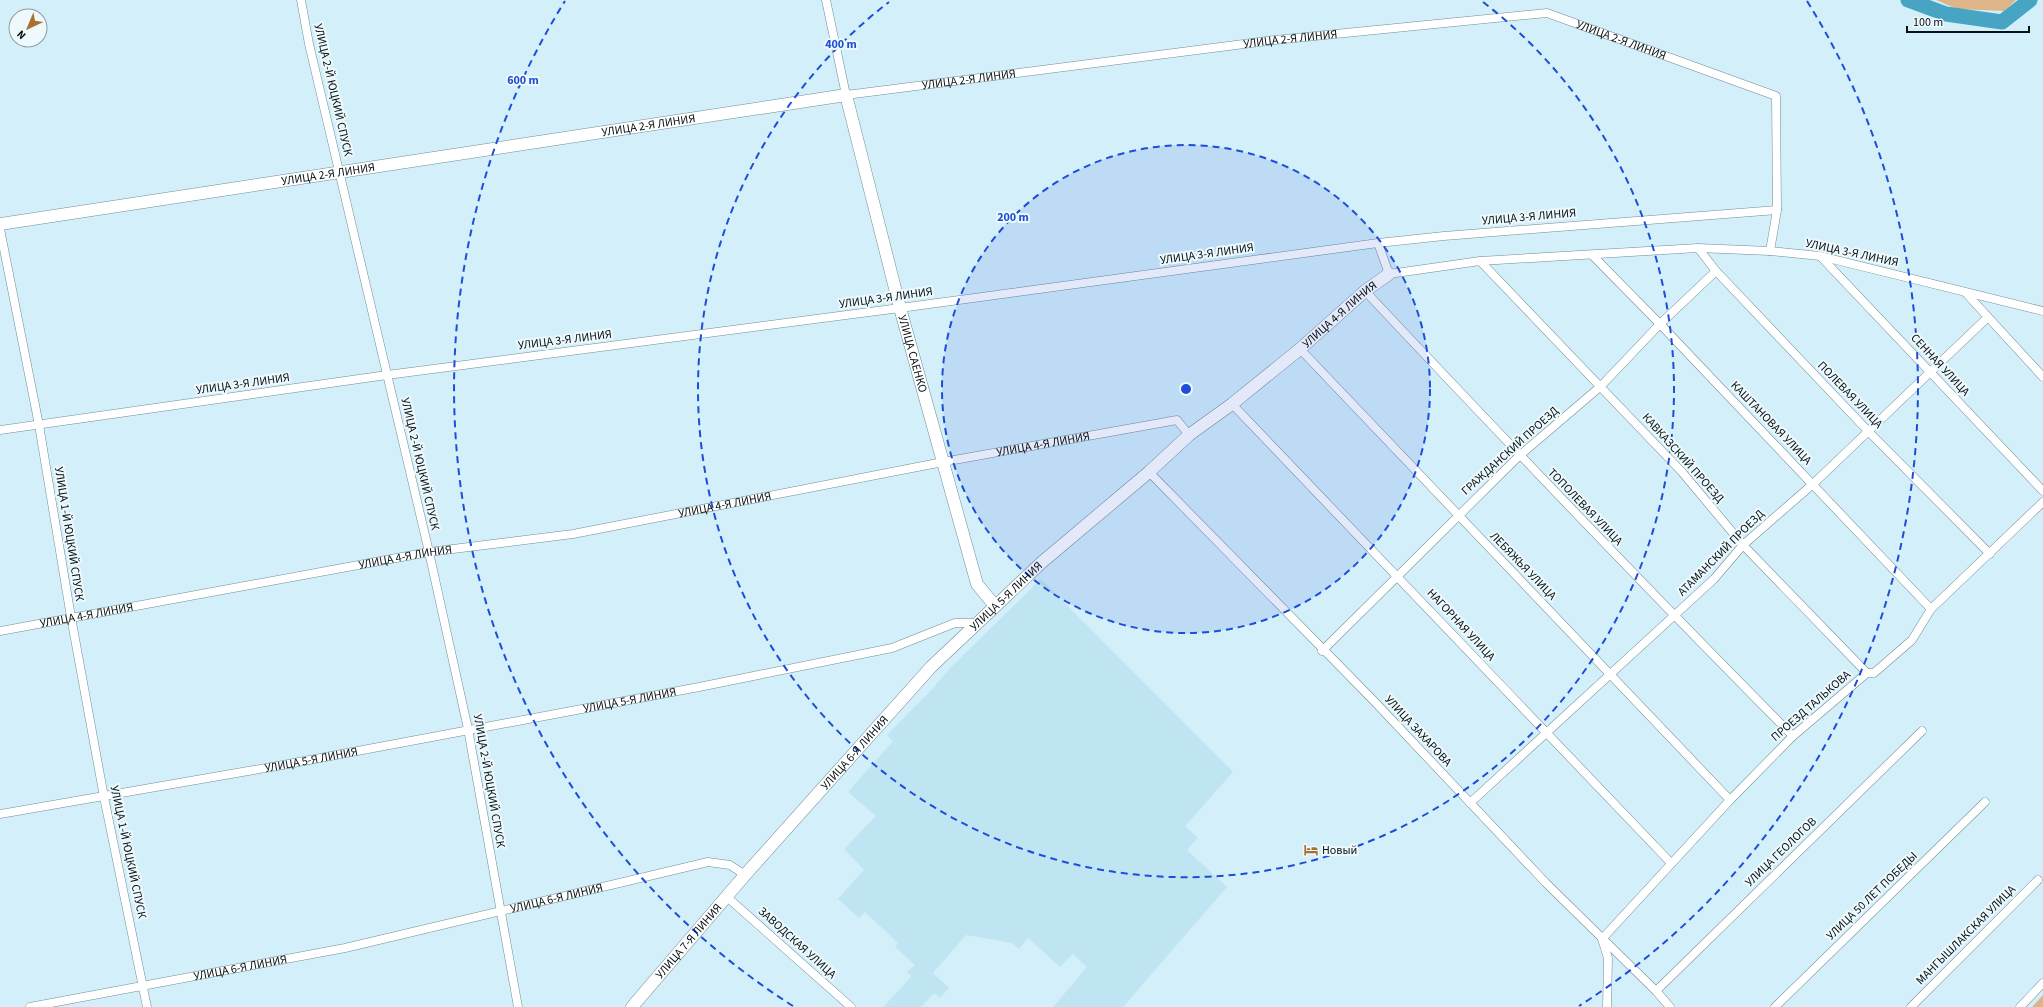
<svg xmlns="http://www.w3.org/2000/svg" width="2043" height="1007" font-family="'Source Sans 3',sans-serif">
  <style>
    .built { fill: #c0e5f2 }
    .green { fill: #deb589 }
    .lines { fill: none; stroke-linecap: round; stroke-linejoin: round }
    .river { stroke: #47a5c3; stroke-width: 15 }
    .street-casing { stroke: #738c96; stroke-width: 9 }
    .secondary-casing { stroke: #738c96; stroke-width: 13 }
    .street { stroke: #fff; stroke-width: 8 }
    .secondary { stroke: #fff; stroke-width: 12 }
    .ring { fill: none; stroke: #1d4ed8; stroke-width: 2; stroke-dasharray: 7 5 }
    .labels { text-anchor: middle; dominant-baseline: central; stroke-width: 4; stroke-linejoin: round; paint-order: stroke }
    .street-label { font-size: 12px; fill: #071114; stroke: #eef9fd }
    .poi-label { font-size: 12px; fill: #071114; stroke: #eef9fd; text-anchor: start }
    .centre { fill: #1d4ed8; stroke: #eef9fd; stroke-width: 2 }
    .ring-label { font-size: 12px; text-anchor: middle; font-weight: bold; fill: #1d4ed8; stroke: #eef9fd; stroke-width: 4; stroke-linejoin: round; paint-order: stroke }
  </style>
  <rect width="100%" height="100%" fill="#d3eff9"/>
  <polygon class="built" points="1041,579 1233,772 1185,826 1198,838 1187,850 1227,887 1123,1007 1053,1007 1087,967 1073,954 1060,967 1028,938 1019,949 1012,943 966,935 933,973 949,988 940,998 934,993 921,1007 883,1007 912,976 907,972 915,965 895,947 898,943 865,912 859,918 838,899 864,870 844,849 876,816 848,792 893,741 887,735 934,687 949,669"/>
  <g class="green">
    <polygon points="1936,0 2016,0 2004,11 1957,9"/>
    <polygon points="2043,995 2043,1007 2032,1007"/>
  </g>
  <g class="lines">
    <polyline class="river" points="1908,0 1946,14 2002,22 2030,0"/>
    <defs>
      <g id="street">
        <polyline points="301,0 309,44 429,552 468,729 518,1007"/>
        <path id="s1" d="M826,0L846,95L1275,40L1547,13L1776,96L1777,210L1770,251"/>
        <polyline points="0,229 39,425 71,617 104,797 147,1007"/>
        <polyline points="1378,243 1389,274 1480,261 1698,248 1770,251 1820,256 2043,311"/>
        <polyline points="1698,248 1716,271 1867,430 1990,554"/>
        <polyline points="1592,255 1660,324 1931,609"/>
        <polyline points="1821,257 2043,491"/>
        <polyline points="1480,261 1682,472 1743,545 1867,673"/>
        <path d="M1365,291C1506,441 1648,590 1793,736"/>
        <polyline points="1965,292 2043,377"/>
        <polyline points="1300,349 1730,800"/>
        <polyline points="1232,404 1671,863"/>
        <polyline points="0,430 387,375 900,308 1378,243 1444,236 1777,210"/>
        <polyline points="1149,472 1373,700 1546,883 1656,991 1670,1007"/>
        <path id="s2" d="M0,631L429,552L573,534L943,462L1177,420L1189,435"/>
        <polyline points="1322,651 1519,456 1601,386 1660,324 1716,271"/>
        <polyline points="1470,803 1714,579 1743,545 1813,484 1987,318"/>
        <path id="s3" d="M0,814L283,765L699,687L892,648L955,623H977"/>
        <polyline points="727,897 851,1007"/>
        <polyline points="1656,991 1922,731"/>
        <path id="s4" d="M30,1007L345,948L708,862L730,865L745,875"/>
        <polyline points="1607,1007 1608,958 1602,939 1730,800 1793,736 1867,673 1874,673 1912,640 1931,609 2043,502"/>
        <polyline points="1775,1007 1985,802"/>
        <polyline points="1911,1007 2038,880"/>
        <polyline points="2020,1007 2043,983"/>
      </g>
      <g id="secondary">
        <path id="s5" d="M0,224L846,95L900,308L977,584L995,606"/>
        <path id="s6" d="M632,1007L745,875L931,667L1041,563L1149,472L1189,435L1232,404L1300,349L1365,291L1389,274"/>
      </g>
    </defs>
    <use href="#street" class="street-casing"/>
    <use href="#secondary" class="secondary-casing"/>
    <use href="#street" class="street"/>
    <use href="#secondary" class="secondary"/>
  </g>
  <circle cx="1186" cy="389" r="244" fill="#1d4ed8" fill-opacity=".12"/>
  <g class="ring">
    <circle cx="1186" cy="389" r="244"/>
    <path d="M1483 2A488 488 0 1 1 889 2"/>
    <path d="M793 1006A732 732 0 0 1 565 1M1807 1A732 732 0 0 1 1579 1006"/>
  </g>
  <defs>
    <symbol id="hotel-bare" viewBox="-9 -9 18 18"><path d="M-6-4.5h1.5V1H6V5H4.5V3h-9V5H-6ZM-4 0a1.8 1.8 0 1 1 3.6 0ZM.5 0V-2.5h3Q6-2.5 6 0Z" fill="#a9712e" stroke="#eef9fd" stroke-width="2.5" paint-order="stroke"/></symbol>
  </defs>
  <g fill-rule="evenodd">
    <use href="#hotel-bare" x="1301" y="840" width="20" height="20"/>
  </g>
  <g class="labels">
    <g class="street-label">
      <text stroke="none"><textPath href="#s1" startOffset="545">УЛИЦА 2-Я ЛИНИЯ</textPath></text>
      <text stroke="none"><textPath href="#s1" startOffset="882">УЛИЦА 2-Я ЛИНИЯ</textPath></text>
      <text stroke="none"><textPath href="#s1" startOffset="221">УЛИЦА 2-Я ЛИНИЯ</textPath></text>
      <text transform="translate(333 90) rotate(77)">УЛИЦА 2-Й ЮЦКИЙ СПУСК</text>
      <text stroke="none"><textPath href="#s5" startOffset="656">УЛИЦА 2-Я ЛИНИЯ</textPath></text>
      <text stroke="none"><textPath href="#s5" startOffset="332">УЛИЦА 2-Я ЛИНИЯ</textPath></text>
      <text transform="translate(1529 217) rotate(-5)">УЛИЦА 3-Я ЛИНИЯ</text>
      <text transform="translate(1852 253) rotate(12)">УЛИЦА 3-Я ЛИНИЯ</text>
      <text transform="translate(1207 254) rotate(-8)">УЛИЦА 3-Я ЛИНИЯ</text>
      <text transform="translate(886 298) rotate(-8)">УЛИЦА 3-Я ЛИНИЯ</text>
      <text stroke="none"><textPath href="#s6" startOffset="993">УЛИЦА 4-Я ЛИНИЯ</textPath></text>
      <text transform="translate(565 340) rotate(-7)">УЛИЦА 3-Я ЛИНИЯ</text>
      <text stroke="none"><textPath href="#s5" startOffset="1123">УЛИЦА САЕНКО</textPath></text>
      <text transform="translate(1940 365) rotate(47)">СЕННАЯ УЛИЦА</text>
      <text transform="translate(243 384) rotate(-8)">УЛИЦА 3-Я ЛИНИЯ</text>
      <text transform="translate(1850 395) rotate(46)">ПОЛЕВАЯ УЛИЦА</text>
      <text transform="translate(1771 423) rotate(46)">КАШТАНОВАЯ УЛИЦА</text>
      <text stroke="none"><textPath href="#s2" startOffset="1060">УЛИЦА 4-Я ЛИНИЯ</textPath></text>
      <text transform="translate(1510 451) rotate(-42)">ГРАЖДАНСКИЙ ПРОЕЗД</text>
      <text transform="translate(1683 458) rotate(48)">КАВКАЗСКИЙ ПРОЕЗД</text>
      <text transform="translate(420 464) rotate(77)">УЛИЦА 2-Й ЮЦКИЙ СПУСК</text>
      <text stroke="none"><textPath href="#s2" startOffset="736">УЛИЦА 4-Я ЛИНИЯ</textPath></text>
      <text transform="translate(1585 507) rotate(46)">ТОПОЛЕВАЯ УЛИЦА</text>
      <text transform="translate(69 534) rotate(81)">УЛИЦА 1-Й ЮЦКИЙ СПУСК</text>
      <text transform="translate(1721 553) rotate(-45)">АТАМАНСКИЙ ПРОЕЗД</text>
      <text stroke="none"><textPath href="#s2" startOffset="412">УЛИЦА 4-Я ЛИНИЯ</textPath></text>
      <text transform="translate(1523 566) rotate(46)">ЛЕБЯЖЬЯ УЛИЦА</text>
      <text stroke="none"><textPath href="#s6" startOffset="556">УЛИЦА 5-Я ЛИНИЯ</textPath></text>
      <text stroke="none"><textPath href="#s2" startOffset="88">УЛИЦА 4-Я ЛИНИЯ</textPath></text>
      <text transform="translate(1461 625) rotate(47)">НАГОРНАЯ УЛИЦА</text>
      <text stroke="none"><textPath href="#s3" startOffset="640">УЛИЦА 5-Я ЛИНИЯ</textPath></text>
      <text transform="translate(1811 706) rotate(-41)">ПРОЕЗД ТАЛЬКОВА</text>
      <text transform="translate(1418 731) rotate(47)">УЛИЦА ЗАХАРОВА</text>
      <text stroke="none"><textPath href="#s6" startOffset="338">УЛИЦА 6-Я ЛИНИЯ</textPath></text>
      <text stroke="none"><textPath href="#s3" startOffset="316">УЛИЦА 5-Я ЛИНИЯ</textPath></text>
      <text transform="translate(489 781) rotate(80)">УЛИЦА 2-Й ЮЦКИЙ СПУСК</text>
      <text transform="translate(128 852) rotate(78)">УЛИЦА 1-Й ЮЦКИЙ СПУСК</text>
      <text transform="translate(1781 852) rotate(-44)">УЛИЦА ГЕОЛОГОВ</text>
      <text transform="translate(1872 896) rotate(-44)">УЛИЦА 50 ЛЕТ ПОБЕДЫ</text>
      <text stroke="none"><textPath href="#s4" startOffset="538">УЛИЦА 6-Я ЛИНИЯ</textPath></text>
      <text transform="translate(1966 935) rotate(-45)">МАНГЫШЛАКСКАЯ УЛИЦА</text>
      <text stroke="none"><textPath href="#s6" startOffset="87">УЛИЦА 7-Я ЛИНИЯ</textPath></text>
      <text transform="translate(797 943) rotate(42)">ЗАВОДСКАЯ УЛИЦА</text>
      <text stroke="none"><textPath href="#s4" startOffset="214">УЛИЦА 6-Я ЛИНИЯ</textPath></text>
    </g>
    <g class="poi-label">
      <text x="1322" y="850">Новый</text>
    </g>
  </g>
  <circle cx="1186" cy="389" r="6" class="centre"/>
  <g class="ring-label">
    <text x="841" y="48">400 m</text>
    <text x="523" y="84">600 m</text>
    <text x="1013" y="221">200 m</text>
  </g>
  <g transform="translate(28 28) rotate(224)"><circle r="19" fill="#eef9fd" stroke="#929ca0"/>
  <path d="M0-3L7 15L0 10L-7 15Z" fill="#a9712e"/>
  <text y="-6" font-size="11" font-weight="bold" text-anchor="middle" fill="#071114">N</text>
  </g>
  <path d="M1907 26v6h122v-6" fill="none" stroke="#071114" stroke-width="2"/>
  <text x="1913" y="26" font-size="12" fill="#071114" stroke="#eef9fd" stroke-width="3" paint-order="stroke">100 m</text>
</svg>
